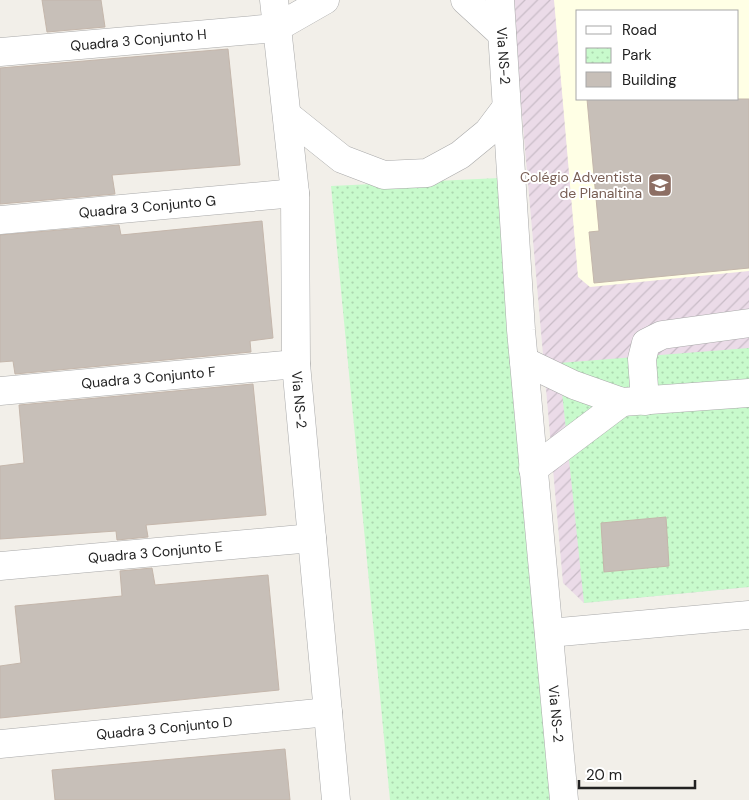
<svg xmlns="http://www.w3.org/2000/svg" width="749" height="800" font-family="'DM Sans',sans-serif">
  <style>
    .industrial { fill: url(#industrial-furrows); fill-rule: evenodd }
    .education { fill: #ffffe5; fill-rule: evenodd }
    .park { fill: url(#park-dots) }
    .building { fill: #c7bfb8; stroke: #c4b6ab }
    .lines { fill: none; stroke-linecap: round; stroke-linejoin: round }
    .minor-casing { stroke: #a9a9a9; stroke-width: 29 }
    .minor { stroke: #fff; stroke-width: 28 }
    .labels { text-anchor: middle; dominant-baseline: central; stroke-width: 4; stroke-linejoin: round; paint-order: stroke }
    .street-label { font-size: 14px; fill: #222; stroke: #fff }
    .education-label { font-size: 14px; fill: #785e54; stroke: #fff; text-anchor: end }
  </style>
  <defs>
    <pattern id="industrial-furrows" width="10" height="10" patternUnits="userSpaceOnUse" patternTransform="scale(1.25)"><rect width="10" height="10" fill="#ebdbe8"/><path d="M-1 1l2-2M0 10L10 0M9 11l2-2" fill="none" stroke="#c9bcc7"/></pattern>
    <pattern id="park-dots" width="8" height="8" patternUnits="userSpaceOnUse" patternTransform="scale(1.25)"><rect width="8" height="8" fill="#c8facc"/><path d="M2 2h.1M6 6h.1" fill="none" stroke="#acd6af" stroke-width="1.8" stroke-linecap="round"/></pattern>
  </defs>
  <rect width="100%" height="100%" fill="#f2efe9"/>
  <path class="industrial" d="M512,0H749V587L584,603L563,583ZM578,11H738V99H578Z"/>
  <path class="education" d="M554,0H749V271L590,287L578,277ZM578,11H738V99H578Z"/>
  <g class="park">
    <polygon points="499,178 553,800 390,800 331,186"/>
    <polygon points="749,348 749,587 584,603 559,363"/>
  </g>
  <g class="building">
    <polygon points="42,0 101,0 105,27 47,32"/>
    <polygon points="228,49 240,165 112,175 115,194 0,204 0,68"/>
    <polygon points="587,99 749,99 749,268 594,283 589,232 599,231"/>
    <polygon points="262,221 273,338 250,341 251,352 15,374 13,361 0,362 0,235 119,225 121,235"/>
    <polygon points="253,384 266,515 146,525 148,537 117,540 116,531 0,539 0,466 24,463 19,405"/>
    <polygon points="666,517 669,566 604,572 601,523"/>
    <polygon points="152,568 155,585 268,575 279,690 0,718 0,666 21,663 15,606 122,596 120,571"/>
    <polygon points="285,749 290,800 55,800 52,770"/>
  </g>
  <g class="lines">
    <defs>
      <g id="minor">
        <path id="s1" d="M274,0L295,193L296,364L336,800"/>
        <polyline points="465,0 502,34"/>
        <path id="s2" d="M500,0L521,330L564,800"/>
        <path id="s3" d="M0,52L276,28L325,0"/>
        <polyline points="287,115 342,159 384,175 427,173 460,155 488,132 506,108"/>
        <path id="s4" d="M0,220L295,193"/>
        <polyline points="524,361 574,385 622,402 749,393"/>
        <path id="s5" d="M0,391L296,364"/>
        <polyline points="645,401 642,359 646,343 662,335 749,323"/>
        <polyline points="533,469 622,402"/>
        <path id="s6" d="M0,566L312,538"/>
        <polyline points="549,633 749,615"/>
        <path id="s7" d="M0,744L328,712"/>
      </g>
    </defs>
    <use href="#minor" class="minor-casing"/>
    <use href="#minor" class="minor"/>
  </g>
  <defs>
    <symbol id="university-square" viewBox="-11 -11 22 22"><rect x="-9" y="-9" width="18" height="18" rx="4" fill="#8d6e63" stroke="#fff"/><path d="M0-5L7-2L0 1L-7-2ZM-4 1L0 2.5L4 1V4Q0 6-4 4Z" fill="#fff"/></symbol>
  </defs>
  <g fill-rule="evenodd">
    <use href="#university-square" x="646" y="171" width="28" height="28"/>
  </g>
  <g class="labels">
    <g class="street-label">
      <text stroke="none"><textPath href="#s3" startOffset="139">Quadra 3 Conjunto H</textPath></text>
      <text stroke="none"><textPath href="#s2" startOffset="56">Via NS-2</textPath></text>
      <text stroke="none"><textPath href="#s4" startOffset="148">Quadra 3 Conjunto G</textPath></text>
      <text stroke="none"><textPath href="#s5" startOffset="149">Quadra 3 Conjunto F</textPath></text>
      <text stroke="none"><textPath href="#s1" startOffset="401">Via NS-2</textPath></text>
      <text stroke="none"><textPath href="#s6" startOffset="156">Quadra 3 Conjunto E</textPath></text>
      <text stroke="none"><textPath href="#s2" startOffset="716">Via NS-2</textPath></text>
      <text stroke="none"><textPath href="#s7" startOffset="165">Quadra 3 Conjunto D</textPath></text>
    </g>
    <g class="education-label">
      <text x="642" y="177">Colégio Adventista<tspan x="642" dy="16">de Planaltina</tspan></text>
    </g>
  </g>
  <rect x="576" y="10" width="162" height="90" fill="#ffffff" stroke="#a7a7a7"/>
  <rect x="586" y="26" width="25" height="8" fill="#ffffff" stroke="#a7a7a7"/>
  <text x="622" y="35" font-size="15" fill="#222222">Road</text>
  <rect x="586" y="48" width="25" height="15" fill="url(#park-dots)" stroke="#a7a7a7"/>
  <text x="622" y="60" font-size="15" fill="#222222">Park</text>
  <rect x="586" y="72" width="25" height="15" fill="#c7bfb8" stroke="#a7a7a7"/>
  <text x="622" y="85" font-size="15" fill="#222222">Building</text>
  <path d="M579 780v8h116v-8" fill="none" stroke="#222222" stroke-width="2.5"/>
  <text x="586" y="780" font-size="15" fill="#222222" stroke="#ffffff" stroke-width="4" paint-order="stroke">20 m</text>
</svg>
